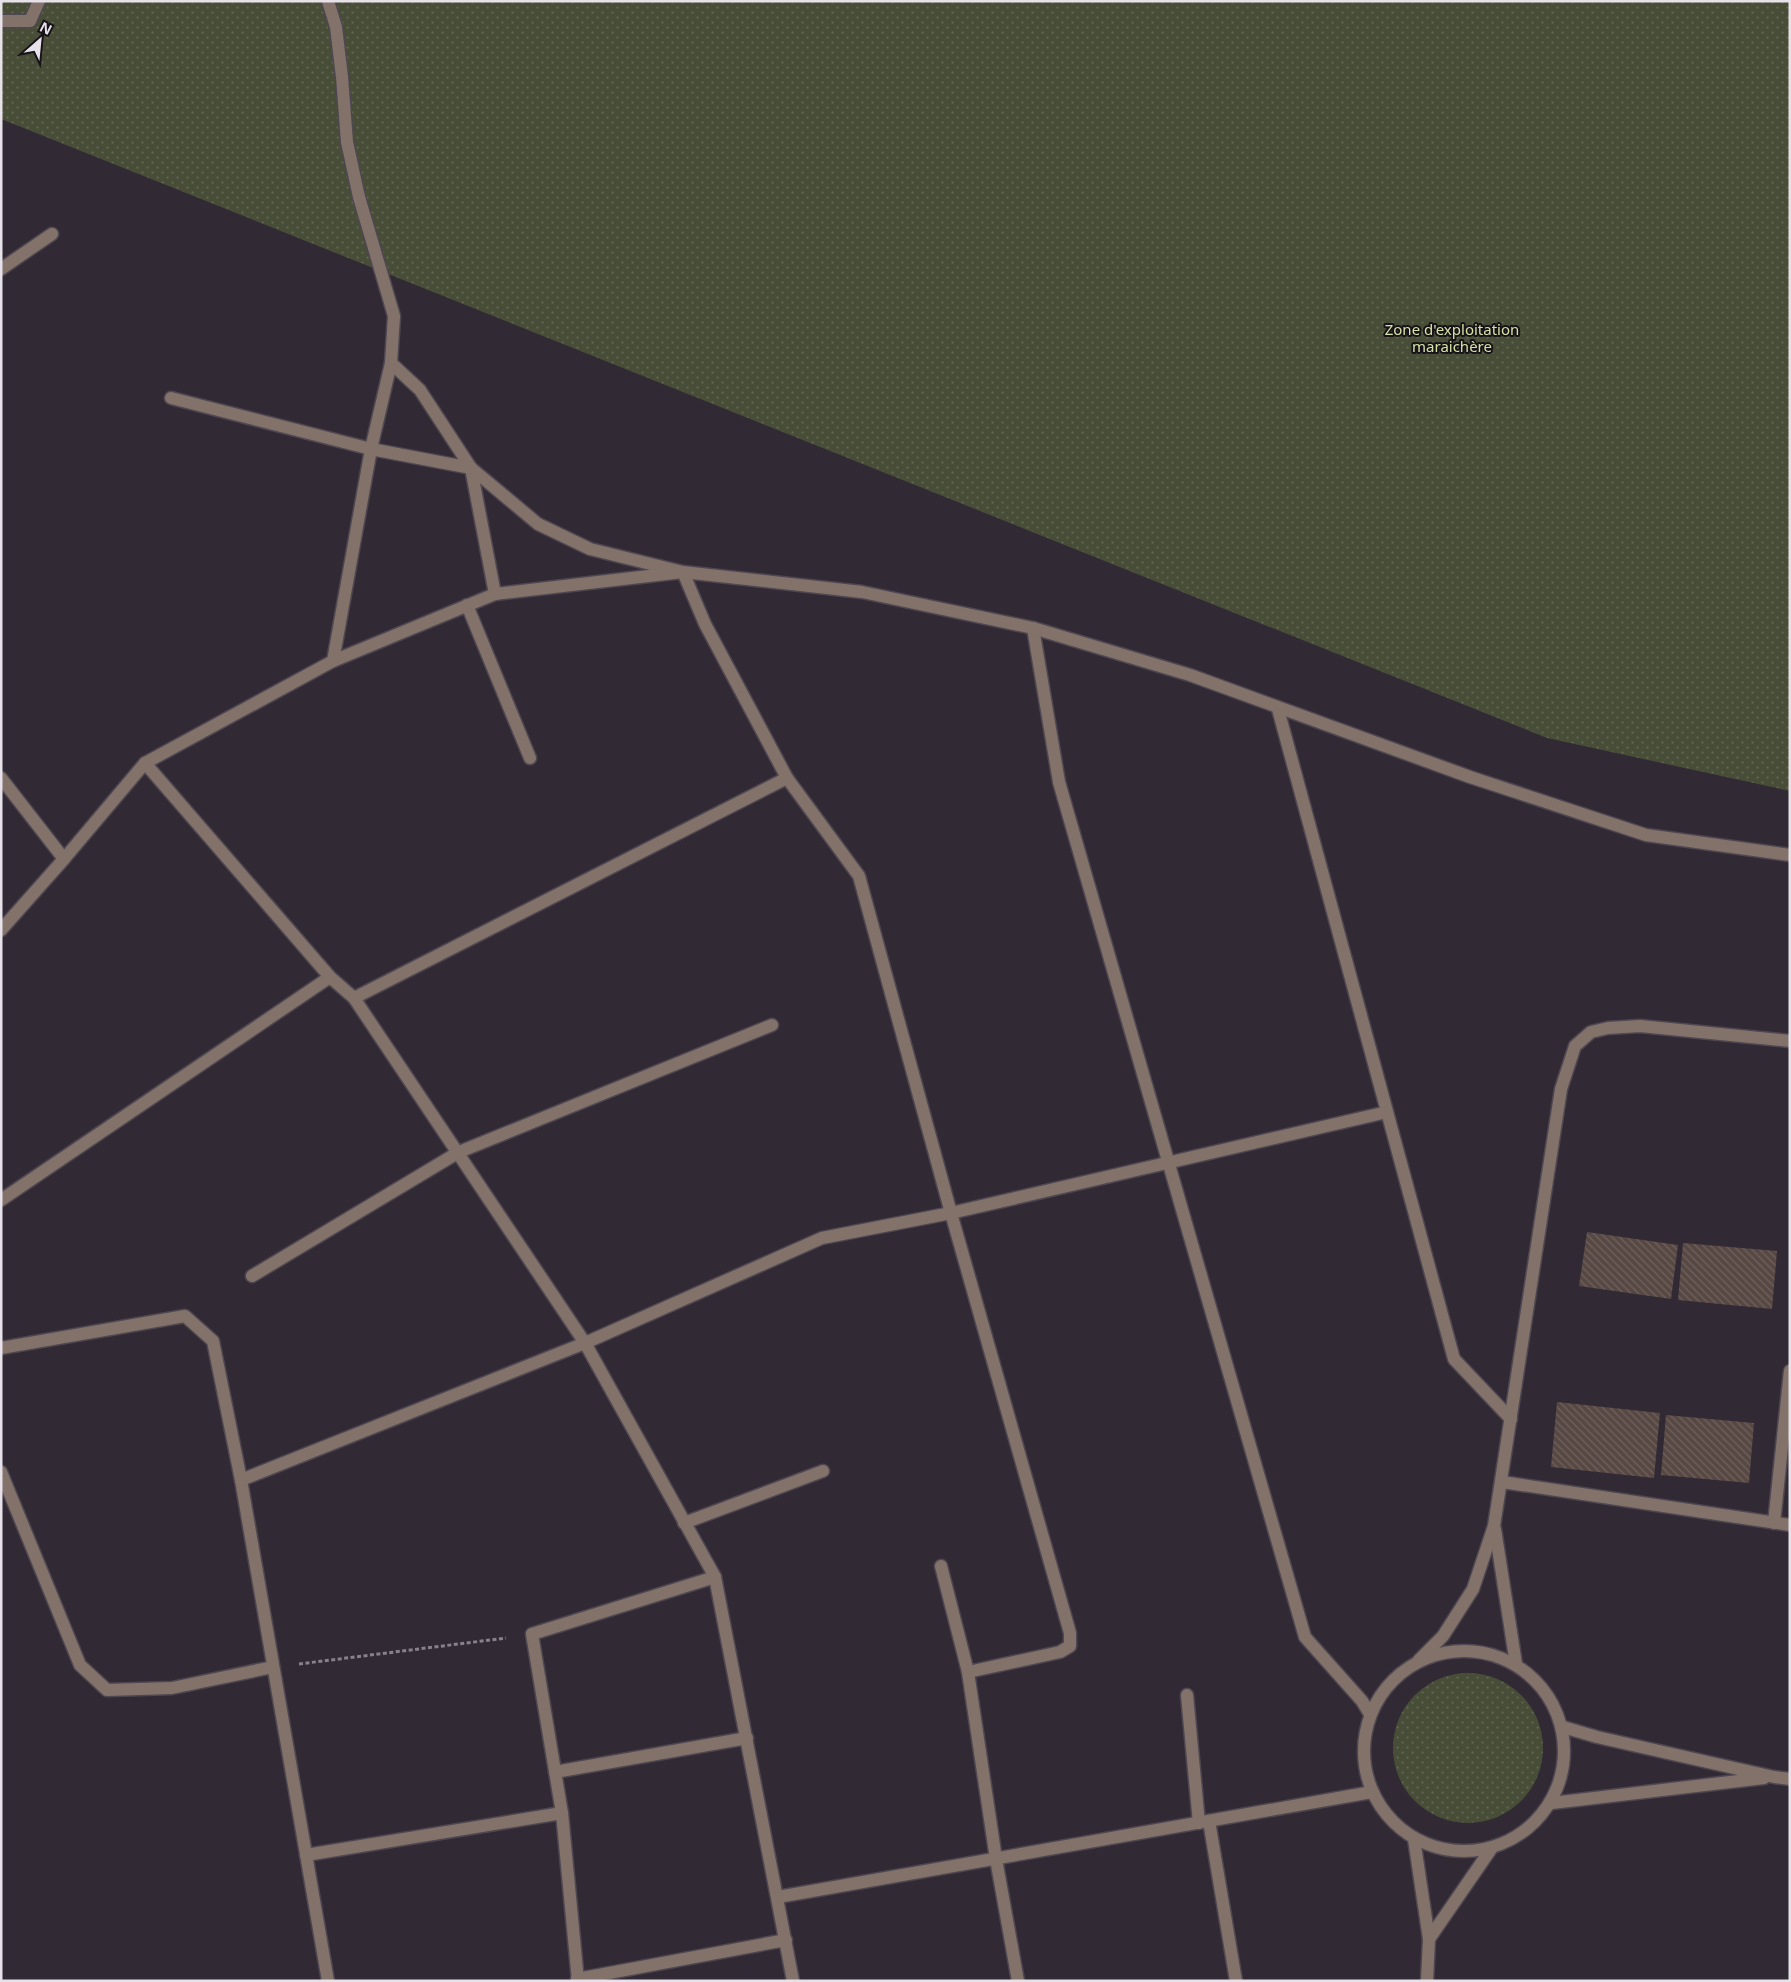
<svg xmlns="http://www.w3.org/2000/svg" width="1791" height="1982" font-family="'Noto Sans',sans-serif">
  <style>
    .green { fill: url(#green-dots) }
    .building { fill: url(#building-back-hatch) }
    .lines { fill: none; stroke-linecap: round; stroke-linejoin: round }
    .minor-casing { stroke: #4e4751; stroke-width: 15 }
    .path { stroke: #88818a; stroke-width: 3; stroke-dasharray: 4 2.5; stroke-linecap: butt }
    .minor { stroke: #827269; stroke-width: 12 }
    .labels { text-anchor: middle; dominant-baseline: central; stroke-width: 4; stroke-linejoin: round; paint-order: stroke }
    .park-label { font-size: 15px; fill: #d3e1a3; stroke: #171318 }
  </style>
  <defs>
    <pattern id="green-dots" width="8" height="8" patternUnits="userSpaceOnUse" patternTransform="scale(1.25)"><rect width="8" height="8" fill="#484d37"/><path d="M2 2h.1M6 6h.1" fill="none" stroke="#626654" stroke-width="1.8" stroke-linecap="round"/></pattern>
    <pattern id="building-back-hatch" width="6" height="6" patternUnits="userSpaceOnUse" patternTransform="scale(1.25)"><rect width="6" height="6" fill="#574843"/><path d="M-1 5l2 2M0 0l6 6M5-1l2 2" fill="none" stroke="#6f625e"/></pattern>
  </defs>
  <rect width="100%" height="100%" fill="#312934"/>
  <g class="green">
    <polygon points="1,1 1790,1 1790,791 1547,738 1,119"/>
    <circle cx="1468" cy="1748" r="75"/>
  </g>
  <g class="building">
    <polygon points="1587,1232 1678,1245 1671,1299 1579,1286"/>
    <polygon points="1683,1243 1777,1251 1772,1309 1678,1300"/>
    <polygon points="1557,1402 1660,1413 1654,1478 1551,1467"/>
    <polygon points="1666,1415 1754,1423 1749,1483 1661,1475"/>
  </g>
  <g class="lines">
    <defs>
      <g id="minor">
        <polyline points="328,1 336,27 342,77 347,142 359,197 394,316 391,363 420,390 471,468 538,524 590,549 683,572 705,624 787,778 859,876 951,1213 1070,1633 1070,1646 1060,1652 968,1672"/>
        <polyline points="1,21 30,21 39,1"/>
        <polyline points="1,269 52,234"/>
        <polyline points="171,398 371,449 471,468 495,594"/>
        <polyline points="467,605 530,758"/>
        <polyline points="1033,628 1059,782 1305,1637 1362,1701 1370,1714"/>
        <polyline points="333,661 371,449 391,363"/>
        <polyline points="1278,709 1454,1359 1511,1419"/>
        <polyline points="145,763 330,977 354,998 585,1343 715,1577 793,1981"/>
        <polyline points="1,778 64,859"/>
        <polyline points="1,930 64,859 145,763 333,661 495,594 683,572 862,592 1033,628 1190,675 1470,777 1646,835 1790,855"/>
        <polyline points="354,998 787,778"/>
        <polyline points="1,1200 330,977"/>
        <polyline points="252,1276 459,1152 772,1025"/>
        <polyline points="1,1348 185,1316 213,1341 241,1480 328,1981"/>
        <polyline points="1,1472 80,1665 107,1690 172,1688 273,1667"/>
        <polyline points="241,1480 585,1343 822,1238 951,1213 1387,1112"/>
        <polyline points="1502,1482 1790,1525"/>
        <polyline points="684,1523 823,1471"/>
        <polyline points="1774,1523 1790,1371"/>
        <polyline points="1495,1529 1516,1664"/>
        <polyline points="941,1566 968,1672 996,1859 1018,1981"/>
        <circle cx="1464" cy="1751" r="100"/>
        <polyline points="1419,1660 1443,1636 1473,1589 1494,1526 1561,1089 1575,1046 1591,1032 1608,1028 1640,1026 1790,1041"/>
        <polyline points="1187,1695 1199,1823"/>
        <polyline points="1563,1727 1597,1737 1774,1777 1790,1779"/>
        <polyline points="555,1772 747,1738"/>
        <polyline points="1552,1803 1764,1778"/>
        <polyline points="1209,1821 1236,1981"/>
        <polyline points="1414,1839 1429,1939 1427,1981"/>
        <polyline points="306,1855 562,1813"/>
        <polyline points="778,1897 1372,1792"/>
        <polyline points="1429,1939 1491,1849"/>
        <polyline points="577,1979 786,1940"/>
        <polyline points="578,1981 562,1813 532,1634 715,1577"/>
      </g>
    </defs>
    <use href="#minor" class="minor-casing"/>
    <polyline class="path" points="299,1664 506,1638"/>
    <use href="#minor" class="minor"/>
  </g>
  <g class="labels">
    <g class="park-label">
      <text x="1452" y="329">Zone d'exploitation<tspan x="1452" dy="17">maraichère</tspan></text>
    </g>
  </g>
  <rect width="1791" height="1982" fill="none" stroke="#e7e2e9" stroke-width="5"/>
  <g transform="translate(40 40) rotate(27)" stroke="#171318" stroke-width="4" paint-order="stroke">
  <path d="M0-4L9 19L0 12L-9 19Z" fill="#e7e2e9"/>
  <text y="-8" font-size="14" font-weight="bold" text-anchor="middle" fill="#e7e2e9">N</text>
  </g>
</svg>
